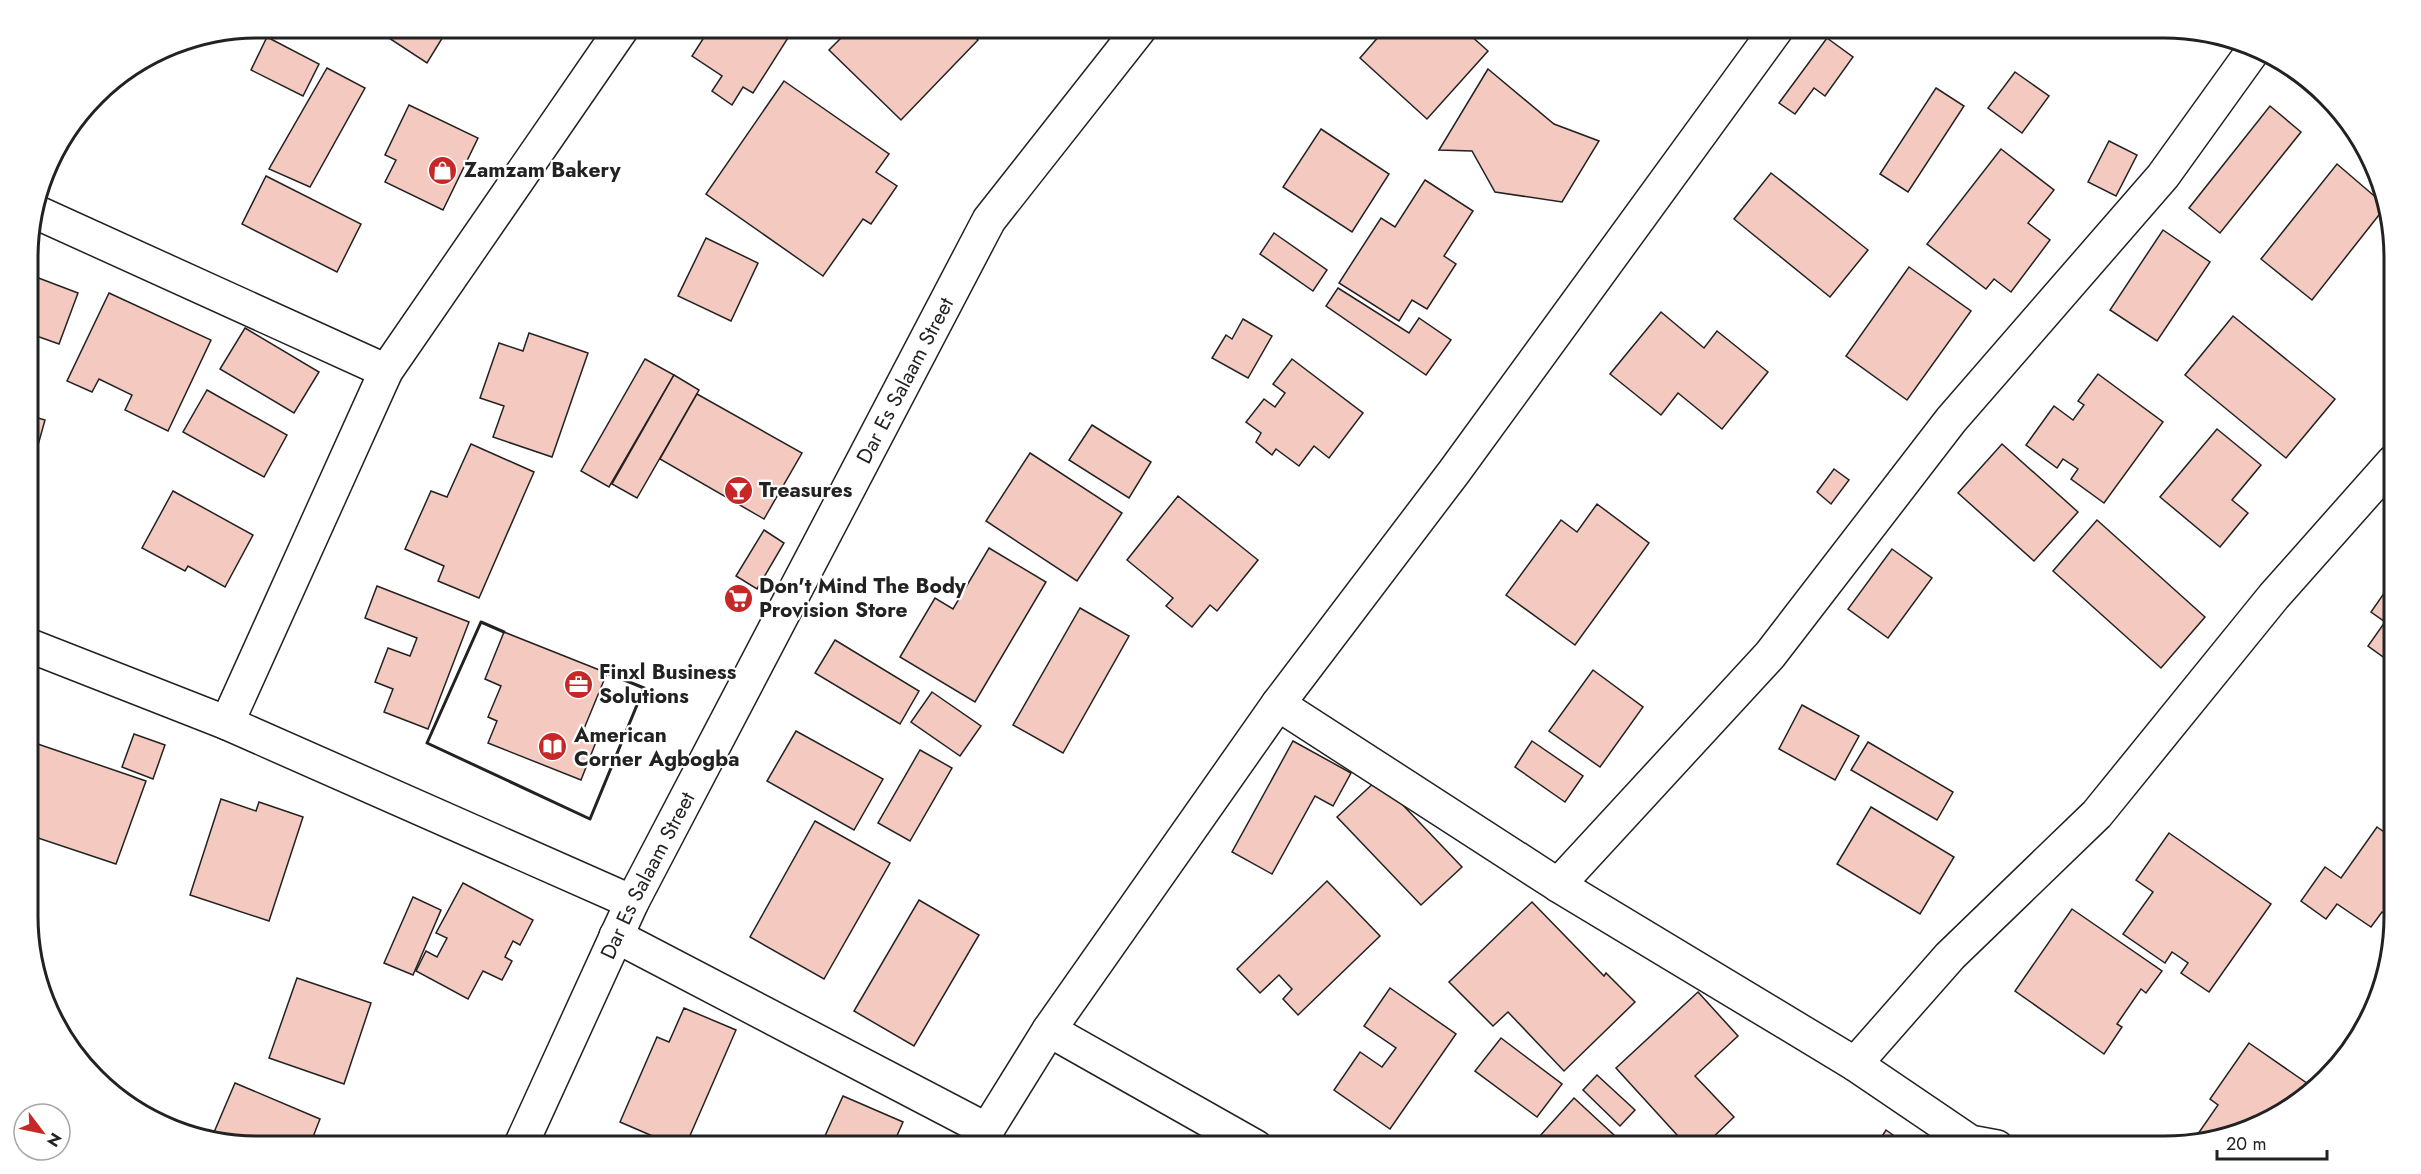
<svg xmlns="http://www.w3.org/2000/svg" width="2421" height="1174" font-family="Jost,sans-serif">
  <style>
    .building { fill: #f3c9c0; stroke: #222; stroke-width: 1.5 }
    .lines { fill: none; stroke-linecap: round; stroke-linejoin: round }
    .minor-casing { stroke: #222; stroke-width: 36 }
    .minor { stroke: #fff; stroke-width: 33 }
    .wall { stroke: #222; stroke-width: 3 }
    .labels { text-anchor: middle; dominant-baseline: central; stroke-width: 4.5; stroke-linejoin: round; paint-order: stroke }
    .poi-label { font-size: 21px; font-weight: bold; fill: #222; stroke: #fff; text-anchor: start }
    .street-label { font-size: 21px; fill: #222; stroke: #fff }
    .rim { fill: none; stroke: #222; stroke-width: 3 }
  </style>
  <rect width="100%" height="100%" fill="#fff"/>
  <g class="building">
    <polygon points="372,27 449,27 427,63"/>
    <polygon points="685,27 789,27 793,30 753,93 743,87 732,105 712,91 722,76 692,56 703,39"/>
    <polygon points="852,27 965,27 978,40 901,120 829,50"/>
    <polygon points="1387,27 1461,27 1488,51 1427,119 1360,58"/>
    <polygon points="267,37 319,64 303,96 251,70"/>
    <polygon points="1827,38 1853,57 1825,96 1814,88 1795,114 1779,103"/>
    <polygon points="327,68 365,88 310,187 269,169"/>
    <polygon points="1488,69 1554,124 1599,141 1562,202 1495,192 1472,151 1439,150"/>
    <polygon points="2015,72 2049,96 2022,133 1988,108"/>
    <polygon points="784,81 889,154 876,172 897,186 871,224 863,219 823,276 706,194"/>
    <polygon points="1936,88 1964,106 1908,192 1880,174"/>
    <polygon points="409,105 478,138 443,210 385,182 396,160 385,155"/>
    <polygon points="2270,106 2301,132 2220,233 2189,208"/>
    <polygon points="1321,129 1389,174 1352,232 1283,187"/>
    <polygon points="2109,141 2137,155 2116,196 2088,182"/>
    <polygon points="2001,149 2054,190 2028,223 2050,240 2011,292 1994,279 1986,289 1927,244"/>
    <polygon points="2337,164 2386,206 2312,300 2261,259"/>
    <polygon points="1771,173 1868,250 1830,297 1734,219"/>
    <polygon points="266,176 361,224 337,272 242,224"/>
    <polygon points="1425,180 1473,211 1444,256 1456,264 1427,309 1412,300 1399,321 1339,283 1381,218 1395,227"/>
    <polygon points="2163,230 2210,262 2157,341 2110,310"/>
    <polygon points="1274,233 1327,270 1313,291 1260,254"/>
    <polygon points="706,238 758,263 731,321 678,296"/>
    <polygon points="1909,267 1971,311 1907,400 1846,356"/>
    <polygon points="28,274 78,293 59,344 28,333"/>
    <polygon points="1338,288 1409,333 1419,318 1451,340 1426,375 1326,306"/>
    <polygon points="109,293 211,340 168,431 125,410 132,395 99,379 92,392 67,381"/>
    <polygon points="1661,312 1704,348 1717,331 1768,372 1722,429 1678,393 1661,415 1610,374"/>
    <polygon points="2233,316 2335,399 2286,458 2185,375"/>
    <polygon points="1243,319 1272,336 1248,378 1212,358 1226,335 1232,339"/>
    <polygon points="245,328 319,372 294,413 220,369"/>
    <polygon points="529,333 588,353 552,457 493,437 504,406 480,398 499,343 523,351"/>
    <polygon points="645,359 674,375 609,487 581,471"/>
    <polygon points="1292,359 1363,413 1329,458 1314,446 1299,466 1276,449 1272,455 1256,442 1261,433 1246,422 1264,399 1275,407 1285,393 1273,384"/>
    <polygon points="2098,374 2163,422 2104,503 2071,479 2078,469 2063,459 2057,468 2026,445 2054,406 2073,420 2084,405 2078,401"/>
    <polygon points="674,375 699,390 637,498 612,484"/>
    <polygon points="207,390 287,435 264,477 183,432"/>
    <polygon points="697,394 802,453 764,519 660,459"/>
    <polygon points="28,415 45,420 28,481"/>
    <polygon points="1092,425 1151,462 1129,498 1069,460"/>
    <polygon points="2217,429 2261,465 2232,500 2248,513 2220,547 2160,497"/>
    <polygon points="471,444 534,472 479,598 438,581 444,566 405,549 431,491 447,497"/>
    <polygon points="2002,444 2078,512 2034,561 1958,493"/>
    <polygon points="1030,453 1122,513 1077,581 986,521"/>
    <polygon points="1834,469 1849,480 1831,504 1817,492"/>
    <polygon points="173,491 253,535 225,587 188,566 185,571 142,548"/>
    <polygon points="1178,496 1258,560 1217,611 1210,605 1192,627 1166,606 1173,598 1127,560"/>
    <polygon points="1597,504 1649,543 1575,645 1506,595 1561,520 1577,532"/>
    <polygon points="2097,520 2205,617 2161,668 2053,571"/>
    <polygon points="764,530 784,543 757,589 736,576"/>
    <polygon points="989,548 1046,582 975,702 900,657 935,598 953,609"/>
    <polygon points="1892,549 1932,578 1888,638 1848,609"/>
    <polygon points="377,586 469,622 428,729 384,712 393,689 375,682 388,648 410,656 417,638 365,618"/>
    <polygon points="2389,586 2393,589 2393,664 2368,646 2385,622 2371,612"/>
    <polygon points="1080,608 1129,636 1063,753 1013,725"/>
    <polygon points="504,632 607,673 581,736 596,742 581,780 488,743 497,721 488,717 501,686 485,679"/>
    <polygon points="835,640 919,691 900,724 815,673"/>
    <polygon points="1593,670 1643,707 1600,767 1549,731"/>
    <polygon points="932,692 981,726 960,756 911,722"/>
    <polygon points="1802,705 1859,736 1835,780 1779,749"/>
    <polygon points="796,731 883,779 854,830 767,781"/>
    <polygon points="134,734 165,745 153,779 122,767"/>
    <polygon points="29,741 146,781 116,864 29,835"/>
    <polygon points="1293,741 1351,773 1333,806 1315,796 1272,874 1232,852"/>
    <polygon points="1532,741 1583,776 1565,802 1515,767"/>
    <polygon points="1868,742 1953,792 1937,820 1851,770"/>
    <polygon points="920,750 952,768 910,841 878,823"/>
    <polygon points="1378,779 1462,867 1421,905 1337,817"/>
    <polygon points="221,799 256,811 259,802 303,817 269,921 190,895"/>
    <polygon points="1871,807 1954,857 1920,914 1837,864"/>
    <polygon points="815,821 890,863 824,979 750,937"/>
    <polygon points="2377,827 2394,839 2393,920 2382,912 2371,927 2337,904 2326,919 2301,901 2325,867 2341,878"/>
    <polygon points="2169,833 2271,904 2209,992 2181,973 2188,963 2172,952 2165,963 2123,934 2153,892 2136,880"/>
    <polygon points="1327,881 1380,936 1298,1015 1283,999 1292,989 1279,975 1260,993 1237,969"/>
    <polygon points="463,883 533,920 520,945 513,941 505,957 512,961 502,980 483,971 468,999 416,971 426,951 437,957 447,938 436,933"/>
    <polygon points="413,897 441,910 413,975 384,963"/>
    <polygon points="919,900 979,935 914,1046 854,1011"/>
    <polygon points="1532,902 1604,976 1606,973 1635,1002 1564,1071 1508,1012 1493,1026 1449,982"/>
    <polygon points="2072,909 2162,971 2146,993 2141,989 2117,1024 2122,1027 2104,1054 2015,991"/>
    <polygon points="297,978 371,1003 344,1084 269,1058"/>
    <polygon points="1390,988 1456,1034 1390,1129 1334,1090 1360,1052 1382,1067 1396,1048 1364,1026"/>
    <polygon points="1698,992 1738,1036 1695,1076 1734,1117 1703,1147 1688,1147 1616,1068"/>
    <polygon points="684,1008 736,1030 685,1147 678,1147 620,1122 657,1037 669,1042"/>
    <polygon points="1501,1038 1562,1084 1537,1117 1475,1071"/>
    <polygon points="2249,1043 2314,1088 2292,1108 2238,1135 2191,1144 2218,1105 2210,1099"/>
    <polygon points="1597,1075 1635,1110 1620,1126 1583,1090"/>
    <polygon points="235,1083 320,1119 309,1147 257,1147 212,1137"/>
    <polygon points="843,1096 903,1122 892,1147 820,1147"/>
    <polygon points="1574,1098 1627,1147 1530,1147"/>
    <polygon points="1886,1130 1910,1147 1875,1147"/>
  </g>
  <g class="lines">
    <defs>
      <g id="minor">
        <polyline points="36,212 386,371"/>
        <polyline points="28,645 227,723 632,902"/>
        <polyline points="1278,704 1558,885 1855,1064 1970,1142 1997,1147"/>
        <polyline points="227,723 386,371 623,27"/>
        <polyline points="1558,885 1770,655 1951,420 2163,176 2255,48"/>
        <polyline points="616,936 987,1130"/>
        <polyline points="1049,1030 1256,1147"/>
        <polyline points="1855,1064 1950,956 2097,814 2274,596 2393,462"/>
        <path id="s1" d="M520,1147L632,902L989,220L1141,27"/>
        <polyline points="979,1147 987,1130 1049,1030 1278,704 1454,472 1778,27"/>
      </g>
    </defs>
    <use href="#minor" class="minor-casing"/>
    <use href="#minor" class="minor"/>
    <polyline class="wall" points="504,632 481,622 427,743 590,819 644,688 607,673"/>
  </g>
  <defs>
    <symbol id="shop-disc" viewBox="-11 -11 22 22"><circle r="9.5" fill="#c62828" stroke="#fff"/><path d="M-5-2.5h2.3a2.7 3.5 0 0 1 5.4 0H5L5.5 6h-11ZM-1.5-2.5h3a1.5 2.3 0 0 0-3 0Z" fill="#fff"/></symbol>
    <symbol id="bar-disc" viewBox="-11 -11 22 22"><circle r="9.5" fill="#c62828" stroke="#fff"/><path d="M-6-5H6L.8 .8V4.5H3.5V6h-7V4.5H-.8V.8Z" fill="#fff"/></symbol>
    <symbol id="supermarket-disc" viewBox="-11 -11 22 22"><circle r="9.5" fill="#c62828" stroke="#fff"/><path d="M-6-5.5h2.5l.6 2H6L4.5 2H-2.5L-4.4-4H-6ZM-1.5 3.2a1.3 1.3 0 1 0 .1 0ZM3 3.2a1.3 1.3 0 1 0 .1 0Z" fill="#fff"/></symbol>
    <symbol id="office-disc" viewBox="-11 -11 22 22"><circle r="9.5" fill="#c62828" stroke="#fff"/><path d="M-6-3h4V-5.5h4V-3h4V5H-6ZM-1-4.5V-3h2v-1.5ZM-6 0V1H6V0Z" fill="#fff"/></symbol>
    <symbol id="library-disc" viewBox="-11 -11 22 22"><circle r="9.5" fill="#c62828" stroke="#fff"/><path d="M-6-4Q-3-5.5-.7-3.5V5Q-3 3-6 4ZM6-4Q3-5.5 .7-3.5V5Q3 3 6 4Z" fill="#fff"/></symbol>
  </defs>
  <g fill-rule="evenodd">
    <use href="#shop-disc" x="426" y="154" width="33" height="33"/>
    <use href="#bar-disc" x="722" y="474" width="33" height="33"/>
    <use href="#supermarket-disc" x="722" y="582" width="33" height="33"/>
    <use href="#office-disc" x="562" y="668" width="33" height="33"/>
    <use href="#library-disc" x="536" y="730" width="33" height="33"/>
  </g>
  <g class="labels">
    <g class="poi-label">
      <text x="464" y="170">Zamzam Bakery</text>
      <text x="759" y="490">Treasures</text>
      <text x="759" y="586">Don't Mind The Body<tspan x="759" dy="24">Provision Store</tspan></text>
      <text x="599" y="672">Finxl Business<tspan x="599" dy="24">Solutions</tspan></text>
      <text x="574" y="735">American<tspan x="574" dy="24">Corner Agbogba</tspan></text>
    </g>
    <g class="street-label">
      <text stroke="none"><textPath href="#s1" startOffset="858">Dar Es Salaam Street</textPath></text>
      <text stroke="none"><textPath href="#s1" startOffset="300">Dar Es Salaam Street</textPath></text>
    </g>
  </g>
  <path d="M0 0H2421V1174H0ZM258 38H2164A220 220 0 0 1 2384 258V916A220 220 0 0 1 2164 1136H258A220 220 0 0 1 38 916V258A220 220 0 0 1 258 38Z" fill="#fff" fill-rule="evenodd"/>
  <path class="rim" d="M258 38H2164A220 220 0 0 1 2384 258V916A220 220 0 0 1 2164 1136H258A220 220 0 0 1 38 916V258A220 220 0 0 1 258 38Z"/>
  <g transform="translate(42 1132) rotate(122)"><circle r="28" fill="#ffffff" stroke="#a7a7a7" stroke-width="1.5"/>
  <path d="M0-4.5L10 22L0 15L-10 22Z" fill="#c62828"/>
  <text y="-9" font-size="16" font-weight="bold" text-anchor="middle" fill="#222222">N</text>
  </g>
  <path d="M2217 1150v9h110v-9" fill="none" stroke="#222222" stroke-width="3"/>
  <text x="2226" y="1150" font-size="18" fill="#222222" stroke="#ffffff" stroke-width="4.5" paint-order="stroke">20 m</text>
</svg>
